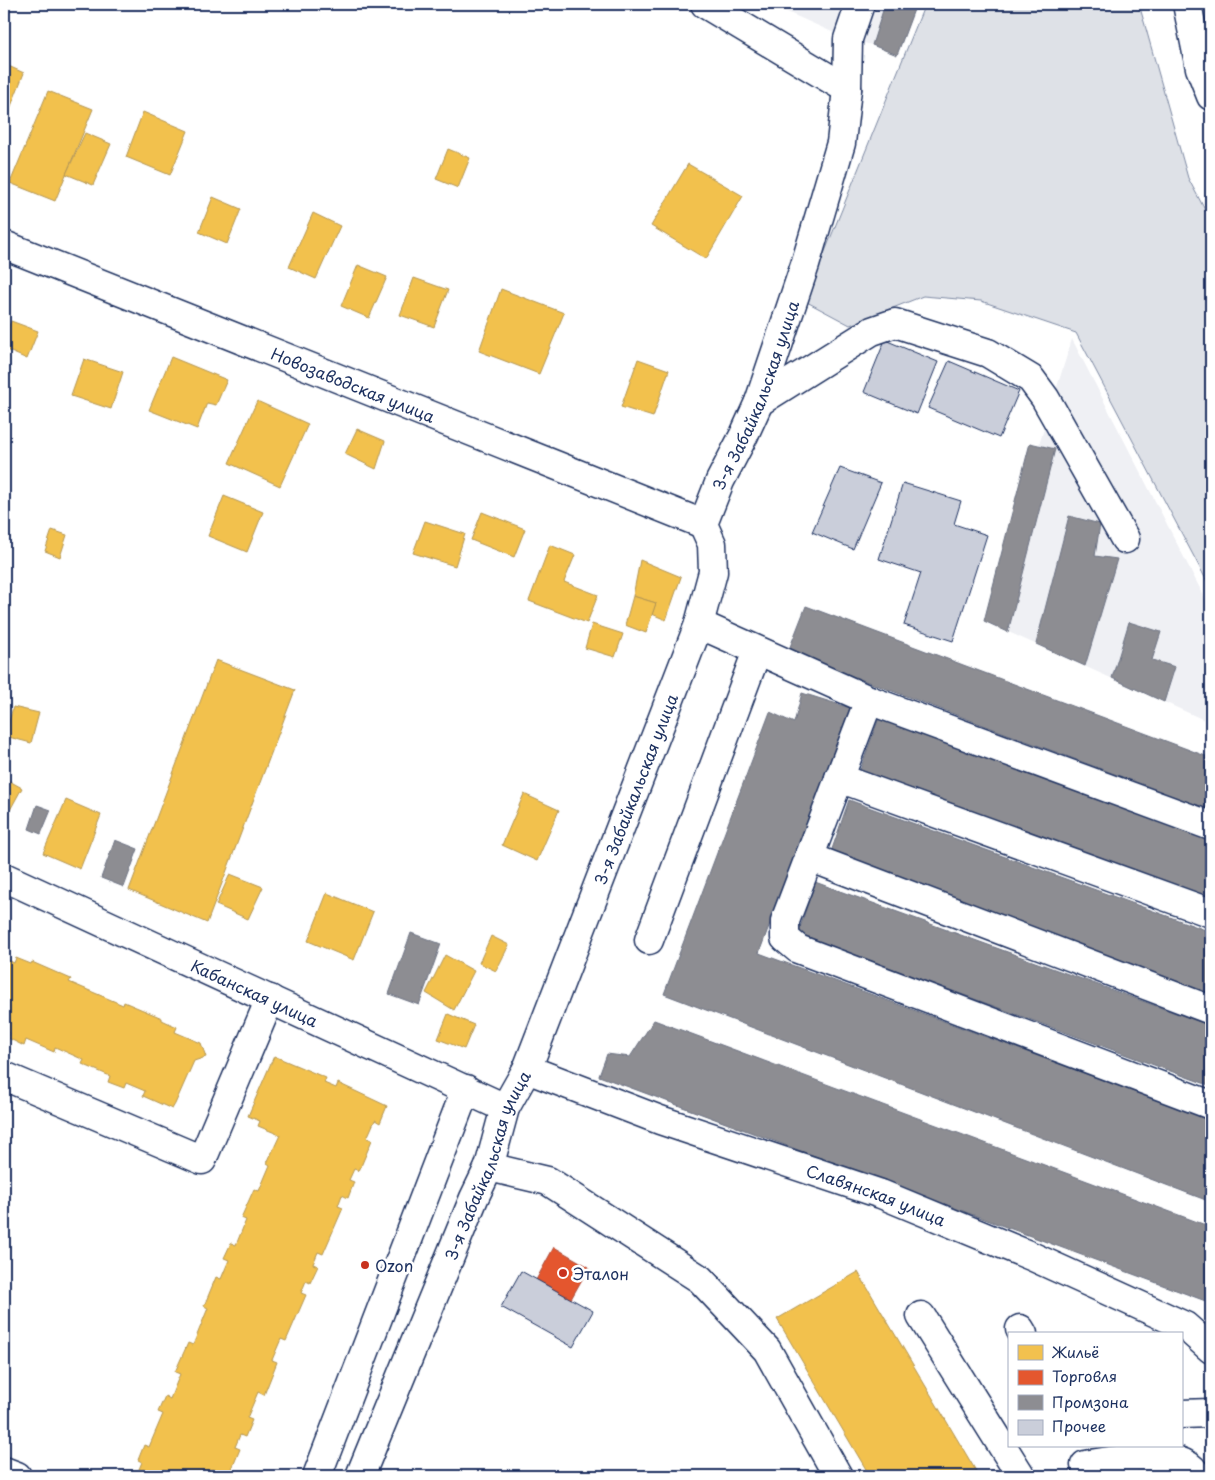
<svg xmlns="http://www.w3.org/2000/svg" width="1215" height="1480" font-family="'Playpen Sans',sans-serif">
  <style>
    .built { fill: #eff0f4 }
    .green { fill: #dee1e7; stroke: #7c88a2 }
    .homes { fill: #f2c14e; stroke: #b29553 }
    .shops { fill: #e4572e; stroke: #a84b3c }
    .industry { fill: #8d8d92; stroke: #6b7182 }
    .building { fill: #caceda; stroke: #1b2f5e }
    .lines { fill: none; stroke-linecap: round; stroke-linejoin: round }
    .minor-casing { stroke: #1b2f5e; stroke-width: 31 }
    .highway-casing { stroke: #1b2f5e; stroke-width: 31 }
    .minor { stroke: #fff; stroke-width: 28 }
    .highway { stroke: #fff; stroke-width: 28 }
    .poi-dot { fill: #c8321e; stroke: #fff; stroke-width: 2 }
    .labels { text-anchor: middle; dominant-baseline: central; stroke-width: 5; stroke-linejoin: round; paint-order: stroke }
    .street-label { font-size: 16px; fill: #1b2f5e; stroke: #fff }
    .poi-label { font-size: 16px; fill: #1b2f5e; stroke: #fff; text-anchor: start }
  </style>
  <rect width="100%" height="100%" fill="#fff"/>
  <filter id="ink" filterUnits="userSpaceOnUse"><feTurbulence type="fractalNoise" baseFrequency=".02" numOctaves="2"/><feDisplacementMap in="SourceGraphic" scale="10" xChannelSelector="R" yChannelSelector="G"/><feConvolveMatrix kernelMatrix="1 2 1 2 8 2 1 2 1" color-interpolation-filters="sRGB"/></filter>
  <g filter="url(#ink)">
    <g class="built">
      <polygon points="769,4 917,4 897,55 872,45 848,39"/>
      <polygon points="1072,339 1211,610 1211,723 984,621"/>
    </g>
    <polygon class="green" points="925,4 1139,4 1188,178 1211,221 1211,589 1076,333 981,301 923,296 850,325 805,301"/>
    <g class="homes">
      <polygon points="4,64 24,73 4,124"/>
      <polygon points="48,91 93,109 55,201 10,183"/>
      <polygon points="143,112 188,131 170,175 126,157"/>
      <polygon points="85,133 111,144 93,185 66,174"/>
      <polygon points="448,149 470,158 458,188 436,179"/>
      <polygon points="688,164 743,196 706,259 651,226"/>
      <polygon points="213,197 241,209 227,244 199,232"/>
      <polygon points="313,213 340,226 316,279 289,267"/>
      <polygon points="358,265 387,277 369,318 341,306"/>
      <polygon points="414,278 448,290 434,327 400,315"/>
      <polygon points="501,289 564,313 539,374 479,351"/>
      <polygon points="11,321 38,331 27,359 4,349 4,337"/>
      <polygon points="171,357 227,380 216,405 207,403 197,429 149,410"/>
      <polygon points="84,359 123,372 111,409 71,396"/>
      <polygon points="638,359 669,370 653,417 621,407"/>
      <polygon points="257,401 308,424 280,486 229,463"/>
      <polygon points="357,429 385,441 376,469 345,454"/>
      <polygon points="224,496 263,512 247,552 208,536"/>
      <polygon points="482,512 525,529 514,557 471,540"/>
      <polygon points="425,521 465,534 455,566 413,553"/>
      <polygon points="52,530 67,535 60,557 45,551"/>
      <polygon points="550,545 575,555 564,582 598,595 587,623 529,601"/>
      <polygon points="640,560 681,577 666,620 652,614 656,603 633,596"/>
      <polygon points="633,596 656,603 646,633 625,625"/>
      <polygon points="592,624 623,634 615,657 585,648"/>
      <polygon points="216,660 295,690 207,923 129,890"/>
      <polygon points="13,707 39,713 31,743 5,736"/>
      <polygon points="4,778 22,788 4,821"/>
      <polygon points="524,794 559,810 537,861 502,845"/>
      <polygon points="66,800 101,815 80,869 43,853"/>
      <polygon points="230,874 263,887 248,919 216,905"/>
      <polygon points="327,893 373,912 354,960 308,941"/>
      <polygon points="491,936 509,945 496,971 479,963"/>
      <polygon points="445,955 474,971 454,1010 426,993"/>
      <polygon points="4,958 14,963 16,958 31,964 32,962 71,979 69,982 123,1005 124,1002 162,1018 162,1020 177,1027 175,1032 201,1043 206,1057 194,1061 175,1104 172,1109 143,1096 145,1091 126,1083 124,1088 108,1082 110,1076 82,1064 84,1060 55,1047 54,1052 26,1040 24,1046 8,1038 10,1033 4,1031"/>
      <polygon points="448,1014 474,1025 464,1049 438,1039"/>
      <polygon points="274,1056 326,1078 324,1083 336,1088 338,1083 387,1106 380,1123 375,1120 367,1138 372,1140 359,1171 354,1169 349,1180 354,1182 348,1198 342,1195 338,1206 343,1208 323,1254 318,1252 313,1264 318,1266 310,1283 306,1281 301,1293 306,1295 286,1341 281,1339 272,1360 277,1362 264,1395 258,1392 247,1418 252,1420 245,1437 240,1435 235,1447 240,1449 229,1476 144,1476 137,1474 142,1462 138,1460 144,1445 149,1447 163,1414 158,1412 165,1396 170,1399 180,1374 175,1372 188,1343 193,1345 208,1308 204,1306 216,1277 221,1279 229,1260 224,1258 231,1243 236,1245 246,1220 241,1218 254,1189 259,1191 270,1165 267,1163 280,1135 258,1126 260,1121 248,1116"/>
      <polygon points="858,1272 979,1476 870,1476 777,1319"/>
    </g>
    <polygon class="shops" points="554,1247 589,1267 571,1299 536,1280"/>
    <g class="industry">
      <polygon points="885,4 916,4 897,55 872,45"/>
      <polygon points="1030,443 1055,449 1008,632 984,621"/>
      <polygon points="1069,516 1100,524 1095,556 1117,559 1085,666 1036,644"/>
      <polygon points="806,606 1211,758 1211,810 788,652"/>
      <polygon points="1129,622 1161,632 1152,660 1175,667 1164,702 1112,678"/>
      <polygon points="802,693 850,708 759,953 1211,1120 1211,1202 664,994 770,712 794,723"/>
      <polygon points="879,718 1211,840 1211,898 860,770"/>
      <polygon points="849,800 1211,932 1211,995 831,852"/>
      <polygon points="37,805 51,810 41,834 29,829"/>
      <polygon points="115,840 138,849 124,887 101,878"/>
      <polygon points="815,882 1211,1026 1211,1086 798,934"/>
      <polygon points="411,933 441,944 419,1005 389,994"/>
      <polygon points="654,1020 1211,1227 1211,1303 599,1076 607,1054 630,1057"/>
    </g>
    <g class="building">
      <polygon points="885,340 938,362 917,414 864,392"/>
      <polygon points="949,361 1019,391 999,438 928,408"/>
      <polygon points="840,468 881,483 853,549 812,532"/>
      <polygon points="903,483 961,501 954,524 987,535 953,641 904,625 921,573 879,559"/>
      <polygon points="521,1271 593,1311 573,1347 501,1307"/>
    </g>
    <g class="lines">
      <defs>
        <g id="minor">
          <polyline points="705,4 847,89"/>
          <path id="s1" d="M4,245L703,524"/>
          <polyline points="759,402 872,331 895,323 988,353 1031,379 1045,398 1125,539"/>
          <polyline points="699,624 869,700 1211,826"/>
          <polyline points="869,700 785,921 785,938 798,949 1211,1105"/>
          <polyline points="839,778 1211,913"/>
          <polyline points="809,857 1211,1010"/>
          <path id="s2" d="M4,877L505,1108"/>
          <polyline points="649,940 757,651"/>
          <path id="s3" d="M527,1069L660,1120L881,1194L1031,1256L1185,1326L1211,1349"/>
          <polyline points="4,1076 202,1160 270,999"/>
          <polyline points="489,1167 548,1181 700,1279 767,1350 838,1476"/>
          <polyline points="921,1316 1021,1476"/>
          <polyline points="1020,1329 1023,1334"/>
          <polyline points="1181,1414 1211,1413"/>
          <path d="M1085,1465C1112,1461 1183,1445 1197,1476"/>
          <polyline points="4,1471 17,1476"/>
          <polyline points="317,1476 466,1089"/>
          <path id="s4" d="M360,1476L474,1198L489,1167L505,1108L527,1069L699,624L713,572L712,544L703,524L720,481L744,435L759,402L805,265L841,143L847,89L848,39L860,4"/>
        </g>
        <polyline id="highway" points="1187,4 1200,68 1211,96"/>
      </defs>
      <use href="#minor" class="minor-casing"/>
      <use href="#highway" class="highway-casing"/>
      <use href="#minor" class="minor"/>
      <use href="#highway" class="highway"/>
    </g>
  </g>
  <g class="poi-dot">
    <circle cx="365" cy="1265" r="5"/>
    <circle cx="563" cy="1273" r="5"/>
  </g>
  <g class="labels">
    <g class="street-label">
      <text stroke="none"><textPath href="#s1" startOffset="376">Новозаводская улица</textPath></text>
      <text stroke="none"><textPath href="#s4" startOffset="1161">3-я Забайкальская улица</textPath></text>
      <text stroke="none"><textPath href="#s4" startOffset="741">3-я Забайкальская улица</textPath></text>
      <text stroke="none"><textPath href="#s2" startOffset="276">Кабанская улица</textPath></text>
      <text stroke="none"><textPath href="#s4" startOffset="336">3-я Забайкальская улица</textPath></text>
      <text stroke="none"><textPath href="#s3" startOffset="371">Славянская улица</textPath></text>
    </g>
    <g class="poi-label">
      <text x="375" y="1265">Ozon</text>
      <text x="573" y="1273">Эталон</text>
    </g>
  </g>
  <rect width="1215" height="1480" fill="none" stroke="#fff" stroke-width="20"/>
  <rect x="10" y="10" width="1195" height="1460" fill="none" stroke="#1b2f5e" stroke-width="2" filter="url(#ink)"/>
  <rect x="1008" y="1332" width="175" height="115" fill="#ffffff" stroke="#a4acbf"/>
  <rect x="1018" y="1345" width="25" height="15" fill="#f2c14e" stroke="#a4acbf"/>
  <text x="1052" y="1358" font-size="15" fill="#1b2f5e">Жильё</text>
  <rect x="1018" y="1370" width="25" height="15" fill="#e4572e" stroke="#a4acbf"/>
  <text x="1052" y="1382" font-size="15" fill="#1b2f5e">Торговля</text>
  <rect x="1018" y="1395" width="25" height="15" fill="#8d8d92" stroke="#a4acbf"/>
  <text x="1052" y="1408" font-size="15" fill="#1b2f5e">Промзона</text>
  <rect x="1018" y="1420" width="25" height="15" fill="#caceda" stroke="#a4acbf"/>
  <text x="1052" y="1432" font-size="15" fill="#1b2f5e">Прочее</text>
</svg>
